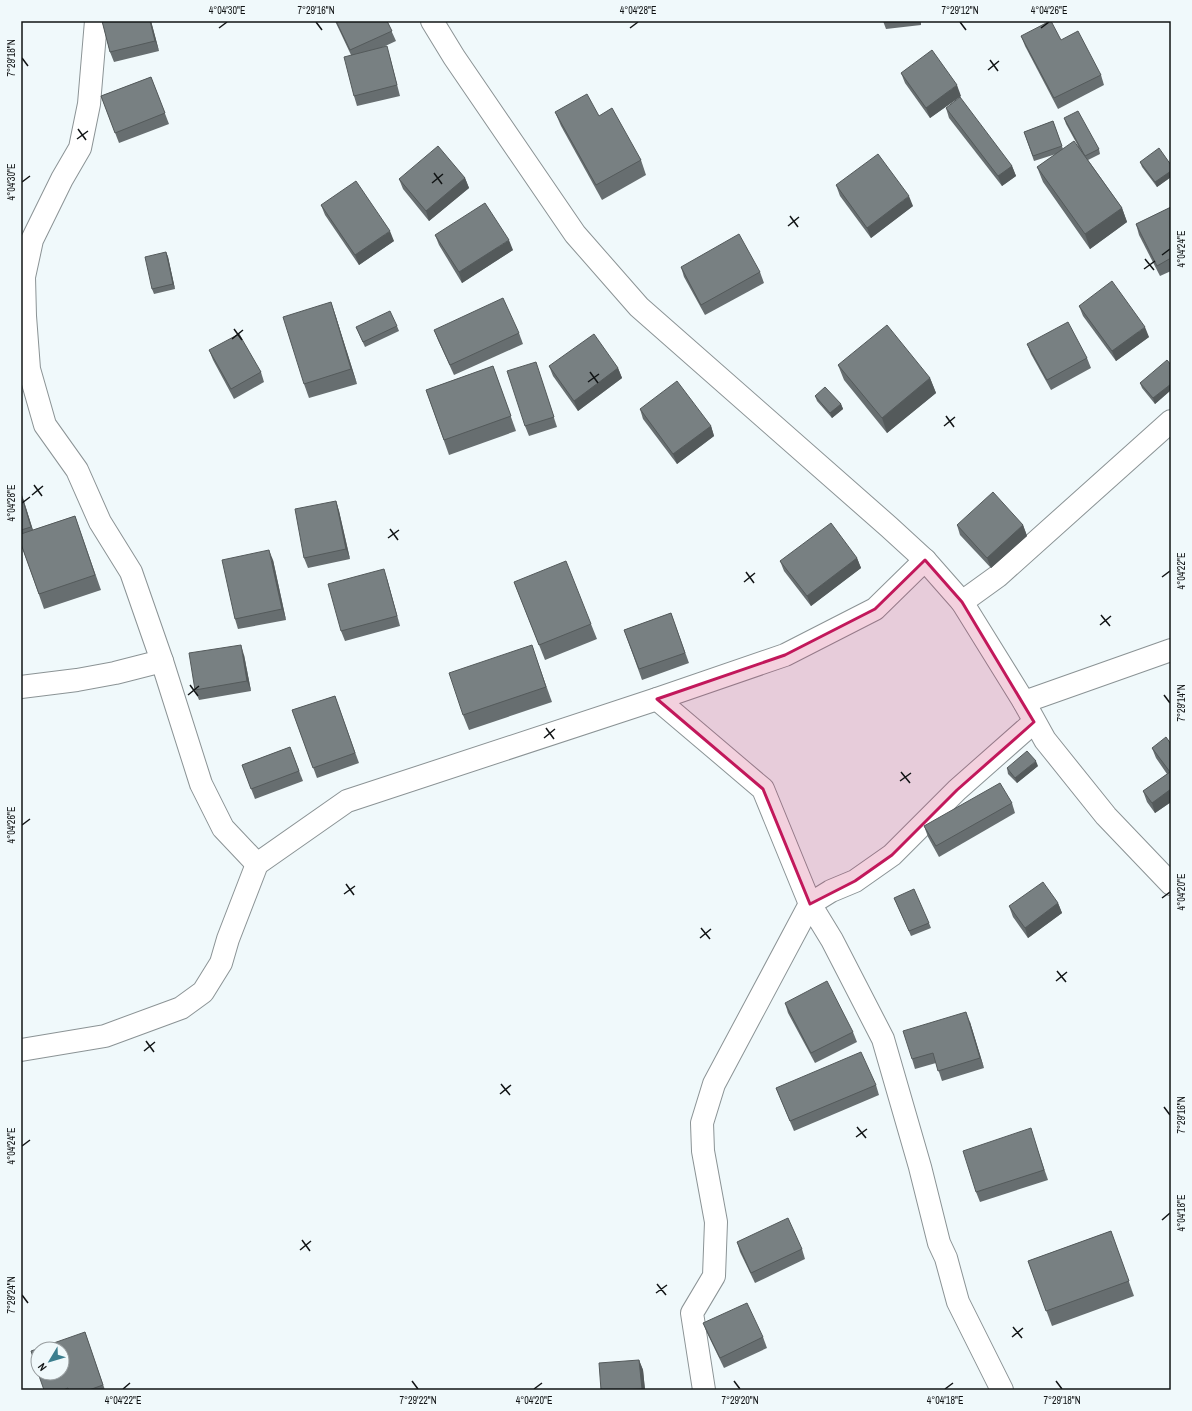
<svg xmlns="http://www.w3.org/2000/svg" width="1192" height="1411" font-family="'Archivo Narrow',sans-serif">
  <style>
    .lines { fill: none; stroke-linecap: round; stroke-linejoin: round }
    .minor-casing { stroke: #8b9395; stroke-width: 24 }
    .minor { stroke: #fff; stroke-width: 22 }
    .wall { fill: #676e70 }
    .shaded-wall { fill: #545a5b }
    .building { fill: #788082; stroke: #545a5b }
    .marked { fill: #c2185b; fill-opacity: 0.2; stroke: #c2185b; stroke-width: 3; stroke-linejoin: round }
    .ticks { fill: none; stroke: #111415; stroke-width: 1.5 }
    .neatline { fill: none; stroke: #111415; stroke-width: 1.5 }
    .ticks-label { font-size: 10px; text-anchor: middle; fill: #111415 }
  </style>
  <rect width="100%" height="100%" fill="#f0f9fb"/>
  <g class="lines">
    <defs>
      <g id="minor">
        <polyline points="96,21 89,104 80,148 62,179 32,240 24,277 25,316 29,369 45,425 77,470 100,522 131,572 162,661 201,784 223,828 257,864"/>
        <polyline points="432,21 454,57 575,234 639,307 889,527 925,560 962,602 1024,702 1045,740 1106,816 1171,884"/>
        <polyline points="962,602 998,576 1171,421"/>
        <polyline points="21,687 77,680 115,673 162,661"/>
        <polyline points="657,699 763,789 810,904 832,940 883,1039 920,1167 939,1243 946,1258 958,1302 1002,1390"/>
        <polyline points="1024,702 1171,650"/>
        <polyline points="21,1050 105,1036 181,1008 203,992 221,963 228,939 257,864 347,801 657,699 785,655 875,609 925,560"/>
        <polyline points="704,1390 692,1313 714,1276 716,1222 703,1151 702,1123 714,1084 810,904 831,891 855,881 892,855 957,790 1034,722"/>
      </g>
    </defs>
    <use href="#minor" class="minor-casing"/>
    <use href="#minor" class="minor"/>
  </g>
  <g class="wall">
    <polygon points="102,21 151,21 159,51 114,62 110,52"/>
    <polygon points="335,21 387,21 396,41 381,48 390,57 400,96 357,106 354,96 351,55"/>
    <polygon points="883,21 921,21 921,25 886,29"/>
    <polygon points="1021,36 1061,40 1101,75 1104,85 1058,109 1025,46"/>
    <polygon points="901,73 961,96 930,118 905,83"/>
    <polygon points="151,77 169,124 119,143 101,96"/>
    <polygon points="946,108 1012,166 1016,176 1002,186 949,118"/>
    <polygon points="555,112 599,116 641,160 646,175 602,200 561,126"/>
    <polygon points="1064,118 1099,149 1100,154 1088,160 1122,208 1127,222 1090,249 1043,182 1037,167 1056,154 1034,161 1024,132 1053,121 1063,149 1078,146 1066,124"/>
    <polygon points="1140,162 1171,165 1171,177 1157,187 1142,167"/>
    <polygon points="465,178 469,188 429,221 403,189 399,179"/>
    <polygon points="836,185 913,206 871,238 840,196"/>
    <polygon points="321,205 394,241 359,265 325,215"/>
    <polygon points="1171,207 1171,271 1160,276 1139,235 1136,224"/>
    <polygon points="435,235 513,250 462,283 439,245"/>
    <polygon points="166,252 168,257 175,289 154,294 152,289"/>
    <polygon points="681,267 760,272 764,283 705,315 684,277"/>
    <polygon points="331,302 336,317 357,384 309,398 304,384"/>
    <polygon points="1079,306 1149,337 1116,361 1083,316"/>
    <polygon points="397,326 399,331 365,347 356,327"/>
    <polygon points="434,330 519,333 523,344 454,375 438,340"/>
    <polygon points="1027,344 1087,358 1091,368 1051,390 1031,354"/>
    <polygon points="209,350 261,372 264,382 234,399 213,360"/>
    <polygon points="838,365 930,378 936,393 887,433 844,380"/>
    <polygon points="1171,365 1171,390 1155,404 1142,388 1140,383"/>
    <polygon points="493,366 516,431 449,455 426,390"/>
    <polygon points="549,366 618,368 622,378 578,411 553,376"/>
    <polygon points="539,372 557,427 529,436 525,426"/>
    <polygon points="815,396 841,404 843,409 832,418 817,401"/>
    <polygon points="640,409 711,426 714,436 677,464 643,419"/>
    <polygon points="21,492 33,530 75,516 101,590 44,609 21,544"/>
    <polygon points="336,501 339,511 350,559 308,568 304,558"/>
    <polygon points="957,525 1023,525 1027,536 991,568 960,535"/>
    <polygon points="857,558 861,568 811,606 784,571 780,561"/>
    <polygon points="273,560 286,620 238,629 235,619"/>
    <polygon points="387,579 400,626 345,641 341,631"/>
    <polygon points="514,582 591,624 597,639 545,660"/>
    <polygon points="671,613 689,663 642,680 624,630"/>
    <polygon points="244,655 251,691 199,700 195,690"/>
    <polygon points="537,660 552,702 469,730 463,715"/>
    <polygon points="335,696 359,763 317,778 292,710"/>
    <polygon points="1171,744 1171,802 1155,813 1147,802 1143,791 1167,774 1156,758 1152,748"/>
    <polygon points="290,747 303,781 255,799 242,765"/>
    <polygon points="1038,766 1017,783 1008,774 1007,768"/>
    <polygon points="1012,803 1015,813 939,857 928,837 924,826"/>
    <polygon points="894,898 929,923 931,928 911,936"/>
    <polygon points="1058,903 1062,913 1028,938 1013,917 1009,906"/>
    <polygon points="785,1003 853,1032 857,1042 815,1063 788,1013"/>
    <polygon points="970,1022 984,1068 942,1081 936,1063 915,1069 912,1059"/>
    <polygon points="876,1085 879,1095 794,1131 776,1088"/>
    <polygon points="1034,1139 1048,1180 980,1202 976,1192"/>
    <polygon points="1111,1231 1134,1296 1052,1326 1028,1261"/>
    <polygon points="737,1242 802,1249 805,1259 755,1283 740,1252"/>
    <polygon points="703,1323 763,1337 767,1348 724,1368 707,1333"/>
    <polygon points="85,1332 105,1390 44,1390"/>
    <polygon points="639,1360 643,1370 645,1390 601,1390"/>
  </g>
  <g class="shaded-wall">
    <polygon points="150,21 151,21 159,51 155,41"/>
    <polygon points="957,85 961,96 930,118 926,108"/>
    <polygon points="1012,166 1016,176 1002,186 998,176"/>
    <polygon points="1171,171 1171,177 1157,187 1155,182"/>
    <polygon points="465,178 469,188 429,221 426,211"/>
    <polygon points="909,196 913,206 871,238 867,228"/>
    <polygon points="1122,208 1127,222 1090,249 1085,234"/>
    <polygon points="390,231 394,241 359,265 355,255"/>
    <polygon points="509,240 513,250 462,283 459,272"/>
    <polygon points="166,252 168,257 175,289 173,284"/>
    <polygon points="331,302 336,317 357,384 351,369"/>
    <polygon points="1145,327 1149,337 1116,361 1112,351"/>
    <polygon points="618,368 622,378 578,411 574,401"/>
    <polygon points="930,378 936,393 887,433 882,418"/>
    <polygon points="1171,384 1171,390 1155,404 1153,398"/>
    <polygon points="841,404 843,409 832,418 830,413"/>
    <polygon points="711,426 714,436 677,464 673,454"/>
    <polygon points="21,492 35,537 31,527"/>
    <polygon points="336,501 339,511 350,559 346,549"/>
    <polygon points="1023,525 1027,536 991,568 987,558"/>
    <polygon points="269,550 273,560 286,620 282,609"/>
    <polygon points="857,558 861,568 811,606 807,596"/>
    <polygon points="384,569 387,579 400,626 397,616"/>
    <polygon points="241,645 244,655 251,691 247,681"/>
    <polygon points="1036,761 1038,766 1017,783 1015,778"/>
    <polygon points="1171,789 1171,802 1155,813 1152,803"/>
    <polygon points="1058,903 1062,913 1028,938 1025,928"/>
    <polygon points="966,1012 970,1022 984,1068 980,1058"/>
    <polygon points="639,1360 643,1370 645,1390 642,1390 642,1389"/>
  </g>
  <g class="building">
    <polygon points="102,21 150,21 155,41 110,52"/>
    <polygon points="336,21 387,21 392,31 350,50"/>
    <polygon points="1050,21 1051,21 1061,40 1078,31 1101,75 1054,98 1021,36"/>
    <polygon points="387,46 397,85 354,96 344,57"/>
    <polygon points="932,50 957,85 926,108 901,73"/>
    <polygon points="151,77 165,113 115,133 101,96"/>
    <polygon points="587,94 599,116 612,108 641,160 596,185 555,112"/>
    <polygon points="960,97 1012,166 998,176 946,108"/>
    <polygon points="1078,111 1099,149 1085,156 1064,118"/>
    <polygon points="1053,121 1062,146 1033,156 1024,132"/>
    <polygon points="1074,141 1122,208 1085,234 1037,167"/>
    <polygon points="438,146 465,178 426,211 399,179"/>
    <polygon points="1159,148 1171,165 1171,171 1155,182 1140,162"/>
    <polygon points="878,154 909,196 867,228 836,185"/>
    <polygon points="356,181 390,231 355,255 321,205"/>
    <polygon points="485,203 509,240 459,272 435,235"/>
    <polygon points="1171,207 1171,258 1157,266 1136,224"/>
    <polygon points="739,234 760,272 701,305 681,267"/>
    <polygon points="166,252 173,284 152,289 145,257"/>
    <polygon points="1112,281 1145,327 1112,351 1079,306"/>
    <polygon points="503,298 519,333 450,365 434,330"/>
    <polygon points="331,302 351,369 304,384 283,317"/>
    <polygon points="390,311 397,326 363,342 356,327"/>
    <polygon points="1068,322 1087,358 1047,380 1027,344"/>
    <polygon points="887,325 930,378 882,418 838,365"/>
    <polygon points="239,334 261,372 231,389 209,350"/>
    <polygon points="594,334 618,368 574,401 549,366"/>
    <polygon points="1167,360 1171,365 1171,384 1153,398 1140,383"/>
    <polygon points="536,362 554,417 525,426 507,371"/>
    <polygon points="493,366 511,416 444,440 426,390"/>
    <polygon points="677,381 711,426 673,454 640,409"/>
    <polygon points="825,387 841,404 830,413 815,396"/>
    <polygon points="993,492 1023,525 987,558 957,525"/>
    <polygon points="21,494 31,527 21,530"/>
    <polygon points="336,501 346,549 304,558 295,509"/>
    <polygon points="75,516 95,575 39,594 21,544 21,534"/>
    <polygon points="831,523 857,558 807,596 780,561"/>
    <polygon points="269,550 282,609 235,619 222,560"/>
    <polygon points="566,561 591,624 539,645 514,582"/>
    <polygon points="384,569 397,616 341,631 328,584"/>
    <polygon points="671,613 685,653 639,669 624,630"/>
    <polygon points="241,645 247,681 195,690 189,653"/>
    <polygon points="532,645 546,687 463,715 449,673"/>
    <polygon points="335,696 355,753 313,768 292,710"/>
    <polygon points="1166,737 1171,744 1171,789 1152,803 1143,791 1170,772 1152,748"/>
    <polygon points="290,747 299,771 251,789 242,765"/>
    <polygon points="1027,751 1036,761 1015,778 1007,768"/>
    <polygon points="1000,783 1012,803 936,846 924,826"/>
    <polygon points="1043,882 1058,903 1025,928 1009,906"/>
    <polygon points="914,889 929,923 909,931 894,898"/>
    <polygon points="827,981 853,1032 811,1053 785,1003"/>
    <polygon points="966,1012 980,1058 938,1071 933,1053 912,1059 903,1031"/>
    <polygon points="861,1052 876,1085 790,1121 776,1088"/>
    <polygon points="1031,1128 1044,1170 976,1192 963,1151"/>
    <polygon points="788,1218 802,1249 751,1273 737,1242"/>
    <polygon points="1111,1231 1129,1281 1046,1311 1028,1261"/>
    <polygon points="747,1303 763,1337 720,1358 703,1323"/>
    <polygon points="85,1332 103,1385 89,1390 69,1390 68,1388 63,1390 44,1390 38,1373 62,1373 62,1349 38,1349 38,1372 31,1351"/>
    <polygon points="639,1360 642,1389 623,1390 601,1390 599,1363"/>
  </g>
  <path class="marked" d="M925,560L962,602L1034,722L957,790L892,855L855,881L810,904L763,789L657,699L785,655L875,609Z"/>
  <path class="ticks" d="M316,22L322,30M960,22L966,30M219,28L227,22M630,28L638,22M1041,28L1049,22M22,58L28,66M990,60L998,71M988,70L999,61M78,129L86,140M77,139L88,131M434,173L442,184M22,182L30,176M432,183L443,174M790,216L798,227M788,226L799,217M1162,255L1170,249M1145,259L1154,270M1144,269L1155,261M234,329L242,340M232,339L243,330M590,372L598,383M588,382L599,374M946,416L954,427M944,426L955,417M34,485L42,496M32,495L43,486M22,503L30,497M390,529L398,540M388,538L399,530M746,572L754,583M1162,577L1170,571M744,582L755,573M1101,615L1110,626M1100,625L1111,616M190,685L198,696M188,695L199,686M1164,695L1170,703M546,728L554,739M544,738L555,729M901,772L910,783M900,781L911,773M22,825L30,819M346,884L354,895M344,894L355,886M1162,898L1170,892M701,928L710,939M700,938L711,929M1057,971L1066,982M1056,981L1067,972M146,1041L154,1052M144,1051L155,1042M501,1084L510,1095M500,1094L511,1085M1164,1107L1170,1115M857,1127L866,1138M856,1137L867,1129M22,1146L30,1140M1162,1220L1170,1213M302,1240L310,1251M300,1250L311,1241M657,1284L666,1295M656,1293L667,1285M22,1295L28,1303M1013,1327L1022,1338M1012,1337L1023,1328M412,1381L418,1389M734,1381L740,1389M1056,1381L1062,1389M123,1389L130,1383M534,1389L542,1383M945,1389L953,1383"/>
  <rect width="1192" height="1411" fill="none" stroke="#f0f9fb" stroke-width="44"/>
  <g transform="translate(50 1361) rotate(232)"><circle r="19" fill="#f0f9fb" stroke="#979d9f"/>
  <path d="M0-3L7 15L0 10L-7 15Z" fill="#3b7e8e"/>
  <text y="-6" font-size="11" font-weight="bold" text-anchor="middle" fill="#111415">N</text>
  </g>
  <rect x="22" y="22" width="1148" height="1367" class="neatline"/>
  <g class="ticks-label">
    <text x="227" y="14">4°04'30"E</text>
    <text x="316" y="14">7°29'16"N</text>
    <text x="638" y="14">4°04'28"E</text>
    <text x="960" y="14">7°29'12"N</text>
    <text x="1049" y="14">4°04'26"E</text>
    <text transform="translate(11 58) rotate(-90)" y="4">7°29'18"N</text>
    <text transform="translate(11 182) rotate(-90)" y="4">4°04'30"E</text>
    <text transform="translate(1181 249) rotate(-90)" y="4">4°04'24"E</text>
    <text transform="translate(11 503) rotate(-90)" y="4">4°04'28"E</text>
    <text transform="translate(1181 571) rotate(-90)" y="4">4°04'22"E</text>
    <text transform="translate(1181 703) rotate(-90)" y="4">7°29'14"N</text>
    <text transform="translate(11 825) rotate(-90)" y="4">4°04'26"E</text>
    <text transform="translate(1181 892) rotate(-90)" y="4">4°04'20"E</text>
    <text transform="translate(1181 1115) rotate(-90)" y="4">7°29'16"N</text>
    <text transform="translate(11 1146) rotate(-90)" y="4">4°04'24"E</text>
    <text transform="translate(1181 1213) rotate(-90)" y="4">4°04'18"E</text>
    <text transform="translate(11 1295) rotate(-90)" y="4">7°29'24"N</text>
    <text x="123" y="1404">4°04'22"E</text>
    <text x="418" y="1404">7°29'22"N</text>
    <text x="534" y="1404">4°04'20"E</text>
    <text x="740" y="1404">7°29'20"N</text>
    <text x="945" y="1404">4°04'18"E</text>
    <text x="1062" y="1404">7°29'18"N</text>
  </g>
</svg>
